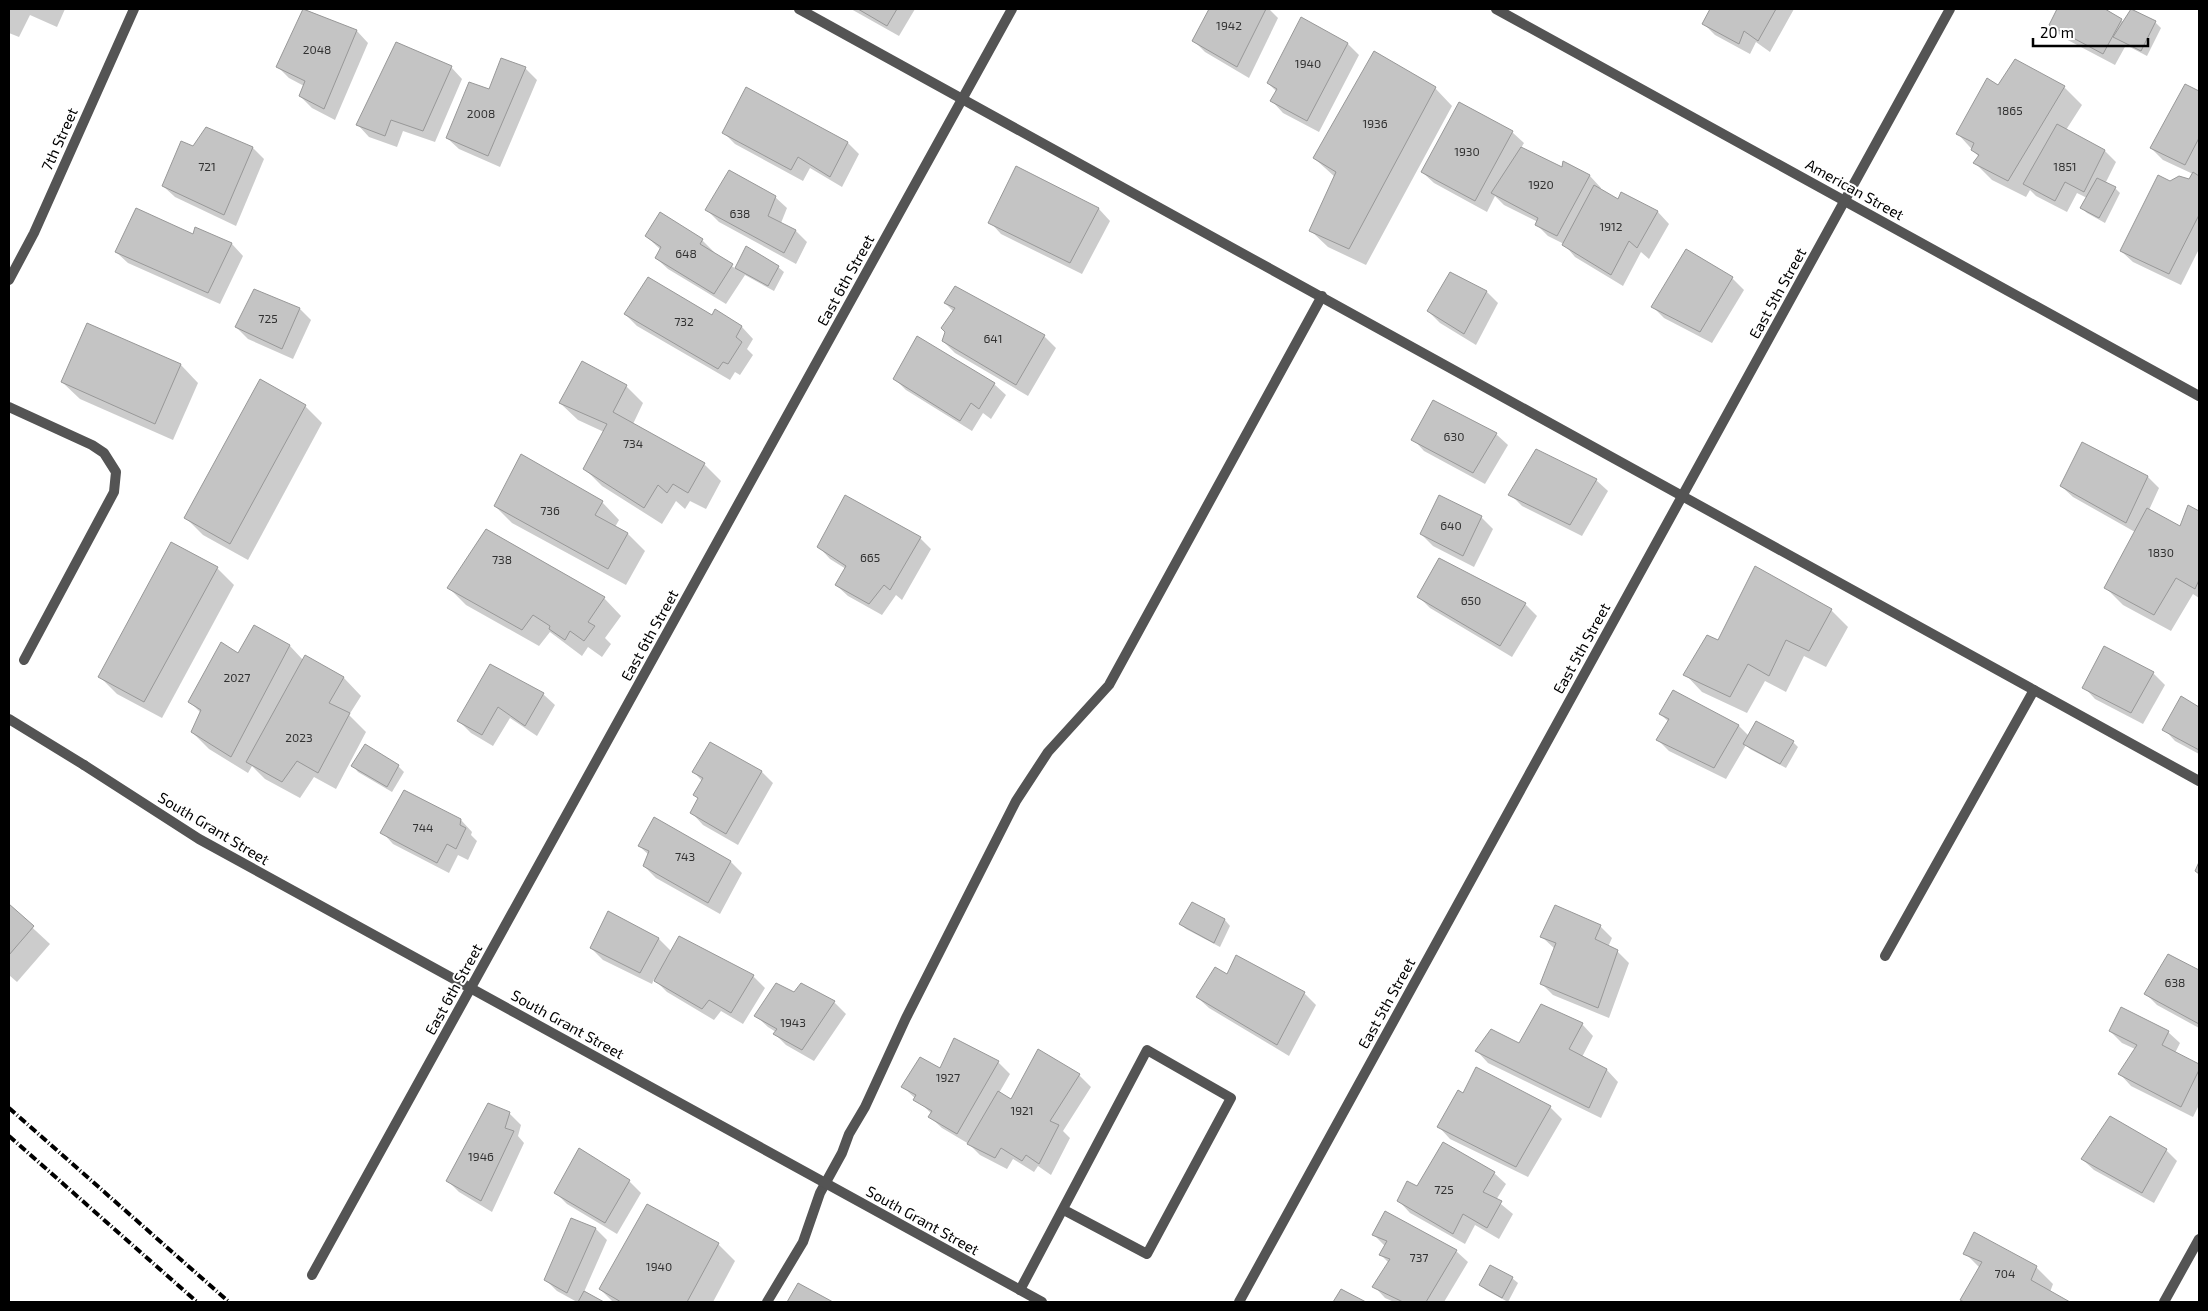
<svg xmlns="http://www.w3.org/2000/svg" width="2208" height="1311" font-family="'Exo 2',sans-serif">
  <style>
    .shadow { fill: #0003 }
    .building { fill: #c4c4c4; stroke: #989898 }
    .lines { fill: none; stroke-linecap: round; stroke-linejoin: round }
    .service { stroke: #545454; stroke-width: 10 }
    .minor { stroke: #545454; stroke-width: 10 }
    .rail { stroke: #000; stroke-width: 4; stroke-dasharray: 8 2.5 1 2.5; stroke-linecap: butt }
    .labels { text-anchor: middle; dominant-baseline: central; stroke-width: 4; stroke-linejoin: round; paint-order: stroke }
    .number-label { font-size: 12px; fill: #313131 }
    .street-label { font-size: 15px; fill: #000; stroke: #fff }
  </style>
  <rect width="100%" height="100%" fill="#fff"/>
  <g class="shadow">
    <polygon points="9,9 65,9 57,27 30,15 19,37 9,33"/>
    <polygon points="304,9 357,31 368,43 335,120 312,108 300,96 304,86 289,78 278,67"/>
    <polygon points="851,9 915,9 899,36"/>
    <polygon points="1210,9 1269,9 1278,18 1249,78 1205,52 1193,40"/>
    <polygon points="1712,9 1794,9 1770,52 1756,42 1750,54 1715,35 1703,23"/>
    <polygon points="2058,9 2102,9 2124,22 2132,9 2155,22 2161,28 2147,56 2126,45 2115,65 2062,37 2050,25"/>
    <polygon points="1301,19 1348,44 1359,55 1319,132 1283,113 1272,101 1277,92 1268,83"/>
    <polygon points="502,60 525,68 537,80 500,167 459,149 447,138 490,90"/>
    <polygon points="2015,60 2064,87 2082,105 2066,130 2105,151 2116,162 2105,184 2115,188 2120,193 2105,223 2087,213 2082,208 2087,198 2077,193 2067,212 2036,196 2030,190 2026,197 1992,180 1975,163 1979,157 1958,134 1999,86"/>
    <polygon points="451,67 462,79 435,142 403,131 397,147 369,137 358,125"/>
    <polygon points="2186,86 2199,92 2199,172 2197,176 2199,178 2199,249 2181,285 2133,262 2121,251 2170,183 2189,180 2193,174 2163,160 2151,148"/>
    <polygon points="1435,88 1452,106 1366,265 1328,247 1310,230 1335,177 1314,158"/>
    <polygon points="207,129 253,148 264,159 236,226 175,197 163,186"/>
    <polygon points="1512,132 1524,143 1521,148 1562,169 1564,163 1590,176 1601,188 1600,190 1618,201 1621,194 1658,212 1669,224 1649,259 1641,252 1623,286 1575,257 1564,244 1548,236 1537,225 1538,222 1504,205 1495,196 1487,212 1434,183 1422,172"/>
    <polygon points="724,133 848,143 859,154 842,187 810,168 803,181 735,144"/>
    <polygon points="1016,167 1099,209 1110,221 1082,274 1001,234 990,222"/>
    <polygon points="775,197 787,208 781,223 796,231 807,242 796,264 719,222 707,210"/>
    <polygon points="196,229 232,244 243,256 220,304 128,263 116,252 193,236"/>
    <polygon points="646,236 702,240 714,252 713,253 736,269 747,248 778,267 784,272 774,291 745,275 726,304 668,269 656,258 661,250"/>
    <polygon points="1686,250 1732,278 1744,290 1712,343 1664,318 1652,306"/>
    <polygon points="1487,292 1498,303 1476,345 1440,323 1428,311"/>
    <polygon points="945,303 1044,336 1056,348 1028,396 955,353 943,341 954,312"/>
    <polygon points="300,309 311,320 293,359 248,339 236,327"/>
    <polygon points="716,311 742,327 753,339 747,349 753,355 740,375 735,372 730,380 637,326 625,314 712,317"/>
    <polygon points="88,324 181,365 198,383 173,440 80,399 62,382"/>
    <polygon points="895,379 994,384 1006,395 991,419 983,413 972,431 906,390"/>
    <polygon points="626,386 643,403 633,424 704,464 721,481 706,509 690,501 685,509 676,501 662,524 602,486 585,469 604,432 578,420 560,403"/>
    <polygon points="305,406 322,423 248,560 203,535 186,518"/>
    <polygon points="1496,434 1508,445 1485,484 1424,451 1413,439"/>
    <polygon points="2083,443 2148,477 2159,488 2149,510 2181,528 2189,507 2199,512 2199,598 2193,594 2171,631 2123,605 2105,587 2135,532 2073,497 2061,486"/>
    <polygon points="1596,480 1608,491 1582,536 1522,506 1510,494"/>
    <polygon points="1440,496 1481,517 1493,529 1474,567 1433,546 1421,534"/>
    <polygon points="602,502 619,520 615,527 628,534 645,551 626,585 512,523 495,506"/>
    <polygon points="487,531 604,598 621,616 605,638 611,644 602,657 588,647 582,656 550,632 539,646 466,605 449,588"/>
    <polygon points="920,538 931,549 902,600 896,595 882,615 848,596 836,585 846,569 830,559 819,547"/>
    <polygon points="1439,559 1525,604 1537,616 1512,657 1430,608 1419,597"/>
    <polygon points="217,568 234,585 162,718 117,694 100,677"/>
    <polygon points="1831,610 1848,627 1826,667 1804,656 1786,692 1765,681 1747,713 1702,692 1685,674 1719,642"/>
    <polygon points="254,626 290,646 303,660 305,657 344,678 361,696 349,715 366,732 336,789 314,777 300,798 265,779 252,766 248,773 209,749 192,732 201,713 189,701 238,655"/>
    <polygon points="2105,648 2153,673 2165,685 2143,724 2095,699 2084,687"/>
    <polygon points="490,665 543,694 555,705 537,736 510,718 493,746 471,733 459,721"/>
    <polygon points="1673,692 1739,726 1749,736 1793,742 1798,747 1786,768 1750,749 1746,745 1726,779 1669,751 1658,740 1669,722 1660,714"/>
    <polygon points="2181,698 2199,708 2199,754 2175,741 2164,729"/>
    <polygon points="353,766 398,766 404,772 392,792 358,772"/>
    <polygon points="693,771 762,772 773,783 738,845 703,825 692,813 699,799 695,795 702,781"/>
    <polygon points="654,819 731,862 742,873 720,914 656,878 644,866 649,855 639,846"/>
    <polygon points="461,820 472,832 471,835 477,841 468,860 458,855 449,873 393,844 382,832"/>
    <polygon points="1193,904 1225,920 1230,926 1220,947 1186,929 1180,924"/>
    <polygon points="9,906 50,944 17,982 9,975"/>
    <polygon points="609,913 659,939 672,952 753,976 765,988 743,1024 721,1011 714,1020 667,992 654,979 652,984 603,960 591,948"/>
    <polygon points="1600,926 1612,938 1608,947 1617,951 1629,963 1609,1018 1553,995 1541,983 1555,949 1542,937"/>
    <polygon points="2168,956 2199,972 2199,1028 2157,1005 2145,993"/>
    <polygon points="802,985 834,1002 846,1014 814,1061 786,1045 775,1034 776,1032 768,1027 756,1016 795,994"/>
    <polygon points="1304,993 1316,1005 1289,1056 1209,1008 1197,997"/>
    <polygon points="1582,1024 1593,1036 1582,1057 1607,1070 1618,1082 1601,1118 1488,1063 1477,1051 1519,1045"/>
    <polygon points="2110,1031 2168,1032 2180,1043 2175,1053 2199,1065 2199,1105 2193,1117 2131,1086 2120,1074 2135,1049 2122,1043"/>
    <polygon points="1039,1051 1079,1075 1091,1087 1063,1131 1070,1138 1051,1175 1038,1166 1034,1172 1013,1159 1007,1169 980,1155 969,1144 942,1128 930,1117 932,1114 903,1087 941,1069 998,1062 1010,1074 999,1093 1012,1101"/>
    <polygon points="1476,1069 1550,1107 1562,1119 1528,1177 1450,1139 1439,1127 1463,1094"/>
    <polygon points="509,1113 521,1125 518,1136 524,1143 492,1212 459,1192 448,1181"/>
    <polygon points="580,1150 629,1181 641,1193 617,1234 567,1204 555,1192"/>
    <polygon points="2166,1150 2177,1161 2154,1203 2094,1170 2082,1159"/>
    <polygon points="1494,1173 1506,1184 1496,1200 1513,1214 1499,1239 1475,1225 1465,1244 1410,1213 1399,1201 1418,1188"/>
    <polygon points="572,1220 596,1229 607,1240 584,1292 602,1302 577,1302 557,1291 545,1279"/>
    <polygon points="1374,1235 1456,1251 1468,1262 1444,1302 1394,1302 1385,1298 1374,1286 1389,1263 1380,1254 1385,1246"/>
    <polygon points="718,1244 735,1261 713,1302 613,1302 600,1289"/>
    <polygon points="1965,1253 2036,1267 2053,1284 2050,1292 2068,1302 1964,1302 1962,1300 1980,1268"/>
    <polygon points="1512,1278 1518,1283 1508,1302 1486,1290 1480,1285"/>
  </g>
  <g class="building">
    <polygon points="303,9 357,30 324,109 299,96 305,81 276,67"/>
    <polygon points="858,9 897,9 887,26"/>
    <polygon points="1209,9 1266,9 1237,67 1192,41"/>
    <polygon points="1710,9 1776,9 1758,41 1744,31 1739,44 1702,24"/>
    <polygon points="2057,9 2105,9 2122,19 2103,54 2049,25"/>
    <polygon points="2131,9 2156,21 2141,51 2113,37"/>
    <polygon points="1301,17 1348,43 1307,121 1270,101 1277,89 1267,83"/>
    <polygon points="396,42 452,66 423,131 391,120 385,136 356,125"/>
    <polygon points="1374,51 1436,87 1349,249 1309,231 1336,172 1313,158"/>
    <polygon points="501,58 526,67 488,156 446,138 469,82 489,89"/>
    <polygon points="2015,59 2065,86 2008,181 1973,163 1979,155 1971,150 1974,143 1956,134 1987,78 1998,85"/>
    <polygon points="2185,84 2199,91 2199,138 2185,165 2150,148"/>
    <polygon points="746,87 848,142 830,177 798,157 791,170 722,133"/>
    <polygon points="1459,102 1513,131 1475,201 1421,172"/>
    <polygon points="2057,124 2105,150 2084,192 2065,182 2055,201 2023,184"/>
    <polygon points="206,127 253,147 224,215 162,186 181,141 193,146"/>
    <polygon points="1521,147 1562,167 1563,161 1590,175 1557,236 1535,225 1538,218 1491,193"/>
    <polygon points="1016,166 1099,208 1070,263 988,223"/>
    <polygon points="729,170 776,196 768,216 796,230 784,253 705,210"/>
    <polygon points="2193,172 2199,176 2199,215 2169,274 2120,251 2158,175 2170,181 2179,176 2189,179"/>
    <polygon points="2097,178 2116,187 2099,218 2080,208"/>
    <polygon points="1594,185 1618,199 1621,192 1658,211 1637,248 1629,241 1611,275 1562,245"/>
    <polygon points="136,208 193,234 195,227 232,243 208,293 115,252"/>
    <polygon points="660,212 703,239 700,244 733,264 714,294 655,258 661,247 645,236"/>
    <polygon points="746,246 779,266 768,286 735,268"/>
    <polygon points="1686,249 1733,277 1700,332 1651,307"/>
    <polygon points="1450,272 1487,291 1464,334 1427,311"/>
    <polygon points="648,277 712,315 715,309 742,326 736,337 742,342 728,364 723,362 718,369 624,314"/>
    <polygon points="955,286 1045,335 1016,385 942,341 945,332 941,328 955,308 944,303"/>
    <polygon points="254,289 300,308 282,349 235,327"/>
    <polygon points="87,323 181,364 155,424 61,382"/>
    <polygon points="917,336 995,383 979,409 971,403 960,421 893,379"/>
    <polygon points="582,361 627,385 613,412 705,463 688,493 673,484 667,493 658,485 644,508 583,469 607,424 559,403"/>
    <polygon points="260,379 306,405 230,544 184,518"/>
    <polygon points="1433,400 1497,433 1473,473 1411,440"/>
    <polygon points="2082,442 2148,476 2126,523 2060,486"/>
    <polygon points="1536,449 1597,479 1570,525 1508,495"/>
    <polygon points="521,454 603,501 595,515 628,533 608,569 494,506"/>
    <polygon points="845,495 921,537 890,590 884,585 869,604 835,585 846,566 817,547"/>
    <polygon points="1439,495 1482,516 1463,556 1420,534"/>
    <polygon points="2188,505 2199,511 2199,580 2195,589 2176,578 2154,615 2104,588 2147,508 2180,526"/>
    <polygon points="486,529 605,597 588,622 595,626 584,641 570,631 565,640 549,629 550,626 533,615 522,630 447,588"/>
    <polygon points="171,542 218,567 144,702 98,677"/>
    <polygon points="1439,558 1526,603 1500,646 1417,597"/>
    <polygon points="1755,566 1832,609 1809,651 1786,640 1769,676 1748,664 1730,697 1683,675 1707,635 1718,640"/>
    <polygon points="254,625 290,645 231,757 191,732 201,710 188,702 221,642 238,653"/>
    <polygon points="2104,646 2154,672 2131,713 2082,688"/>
    <polygon points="305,655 344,677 329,703 350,713 318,773 297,761 282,782 246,762"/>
    <polygon points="490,664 544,693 525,726 498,707 482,735 457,721"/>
    <polygon points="1673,690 1739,725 1714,768 1656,740 1669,719 1659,714"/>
    <polygon points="2181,696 2199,707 2199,750 2162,730"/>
    <polygon points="1756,721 1794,741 1780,764 1743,744"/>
    <polygon points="710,742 762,771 726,834 690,813 698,798 693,795 703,778 692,772"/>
    <polygon points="365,744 399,765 387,787 351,766"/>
    <polygon points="404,790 461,819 460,825 466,828 456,849 447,844 437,863 380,833"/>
    <polygon points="654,817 731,861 708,903 643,866 649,851 638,846"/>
    <polygon points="2199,862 2199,874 2195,871"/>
    <polygon points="1192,902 1225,919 1214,943 1179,924"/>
    <polygon points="9,904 34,926 9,955"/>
    <polygon points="1555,905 1601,925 1595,939 1618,950 1598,1008 1540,984 1556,943 1540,937"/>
    <polygon points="608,911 659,938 640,973 590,948"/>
    <polygon points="679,936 754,975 731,1013 709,1000 702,1009 654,981"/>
    <polygon points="2168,954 2199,970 2199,1024 2144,994"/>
    <polygon points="1236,955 1305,992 1277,1045 1196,997 1215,967 1227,974"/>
    <polygon points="776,983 794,992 801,983 835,1001 802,1050 773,1034 777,1029 754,1016"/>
    <polygon points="1541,1004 1583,1023 1569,1049 1607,1069 1589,1108 1475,1051 1491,1029 1519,1043"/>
    <polygon points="2121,1007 2169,1031 2162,1045 2199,1064 2199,1070 2181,1107 2118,1074 2137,1045 2109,1031"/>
    <polygon points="954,1038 999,1061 957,1134 928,1117 932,1111 913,1100 916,1095 901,1087 920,1057 940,1068"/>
    <polygon points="1038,1049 1080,1074 1050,1121 1059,1125 1039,1164 1026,1155 1022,1161 1001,1148 995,1158 967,1144 998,1091 1011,1099"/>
    <polygon points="1476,1067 1551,1106 1516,1167 1437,1127 1458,1090 1463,1093"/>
    <polygon points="488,1103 510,1112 505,1128 514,1131 481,1201 446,1181"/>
    <polygon points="2110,1116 2167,1149 2142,1193 2081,1159"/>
    <polygon points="1443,1142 1495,1172 1483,1192 1502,1201 1487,1228 1463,1214 1453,1234 1397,1201 1407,1181 1417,1186"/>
    <polygon points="579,1148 630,1180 605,1223 554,1193"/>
    <polygon points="647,1204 719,1243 687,1302 621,1302 599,1289"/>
    <polygon points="1385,1211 1457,1250 1426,1302 1403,1302 1372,1287 1390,1259 1379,1255 1387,1241 1372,1235"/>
    <polygon points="571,1218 596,1228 567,1293 544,1280"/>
    <polygon points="1974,1232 2037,1266 2031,1280 2070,1302 1964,1302 1960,1300 1982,1262 1963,1254"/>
    <polygon points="1490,1265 1513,1277 1502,1298 1479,1285"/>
    <polygon points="798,1283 833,1302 787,1302"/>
    <polygon points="1341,1289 1366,1302 1333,1302"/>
    <polygon points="584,1291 604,1302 578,1302"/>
  </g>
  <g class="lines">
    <g class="service">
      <polyline points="799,9 2199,781"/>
      <polyline points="9,407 92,445 104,453 116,472 114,492 24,660"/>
      <polyline points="9,719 84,765"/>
      <polyline points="1885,956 2034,690"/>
      <polyline points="1020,1290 1147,1050 1231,1098 1147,1254 1064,1210"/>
      <polyline points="767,1302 803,1242 820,1193 842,1153 849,1134 865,1107 906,1018 1016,801 1048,752 1109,685 1322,296"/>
    </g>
    <g class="minor">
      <polyline points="1496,9 2199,396"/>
      <polyline points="9,280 34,233 134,9"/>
      <polyline points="84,765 199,839 1042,1302"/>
      <polyline points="312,1275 1012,9"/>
      <polyline points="1239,1302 1950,9"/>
      <polyline points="2164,1302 2199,1239"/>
    </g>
    <g class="rail">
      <polyline points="9,1108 229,1302"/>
      <polyline points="9,1136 197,1302"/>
    </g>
  </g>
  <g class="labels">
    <g class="number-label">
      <text x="1229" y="25">1942</text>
      <text x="317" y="49">2048</text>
      <text x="1308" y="63">1940</text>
      <text x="2010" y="110">1865</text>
      <text x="481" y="113">2008</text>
      <text x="1375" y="123">1936</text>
      <text x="1467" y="151">1930</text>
      <text x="207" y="166">721</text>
      <text x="2065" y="166">1851</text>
      <text x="1541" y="184">1920</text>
      <text x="740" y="213">638</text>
      <text x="1611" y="226">1912</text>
      <text x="686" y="253">648</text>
      <text x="268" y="318">725</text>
      <text x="684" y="321">732</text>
      <text x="993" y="338">641</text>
      <text x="1454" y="436">630</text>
      <text x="633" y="443">734</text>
      <text x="550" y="510">736</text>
      <text x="1451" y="525">640</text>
      <text x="2161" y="552">1830</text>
      <text x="870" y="557">665</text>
      <text x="502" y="559">738</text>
      <text x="1471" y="600">650</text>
      <text x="237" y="677">2027</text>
      <text x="299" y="737">2023</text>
      <text x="423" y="827">744</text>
      <text x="685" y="856">743</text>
      <text x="2175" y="982">638</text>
      <text x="793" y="1022">1943</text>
      <text x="948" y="1077">1927</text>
      <text x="1022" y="1110">1921</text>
      <text x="481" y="1156">1946</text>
      <text x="1444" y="1189">725</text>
      <text x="1419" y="1257">737</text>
      <text x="659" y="1266">1940</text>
      <text x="2005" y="1273">704</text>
    </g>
    <g class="street-label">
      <text transform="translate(59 139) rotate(-66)">7th Street</text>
      <text transform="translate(1855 189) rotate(29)">American Street</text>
      <text transform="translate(845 280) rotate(-61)">East 6th Street</text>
      <text transform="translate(1777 293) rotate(-61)">East 5th Street</text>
      <text transform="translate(649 635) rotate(-61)">East 6th Street</text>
      <text transform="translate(1581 648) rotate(-61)">East 5th Street</text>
      <text transform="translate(214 828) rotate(31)">South Grant Street</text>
      <text transform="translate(453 989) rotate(-61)">East 6th Street</text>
      <text transform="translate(1386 1003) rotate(-61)">East 5th Street</text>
      <text transform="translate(568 1024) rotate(29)">South Grant Street</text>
      <text transform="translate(923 1220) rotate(29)">South Grant Street</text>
    </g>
  </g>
  <rect width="2208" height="1311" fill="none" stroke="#000000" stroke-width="20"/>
  <path d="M2033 38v8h115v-8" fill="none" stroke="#000000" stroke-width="2.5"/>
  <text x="2040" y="38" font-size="15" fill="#000000" stroke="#ffffff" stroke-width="4" paint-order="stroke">20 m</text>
</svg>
